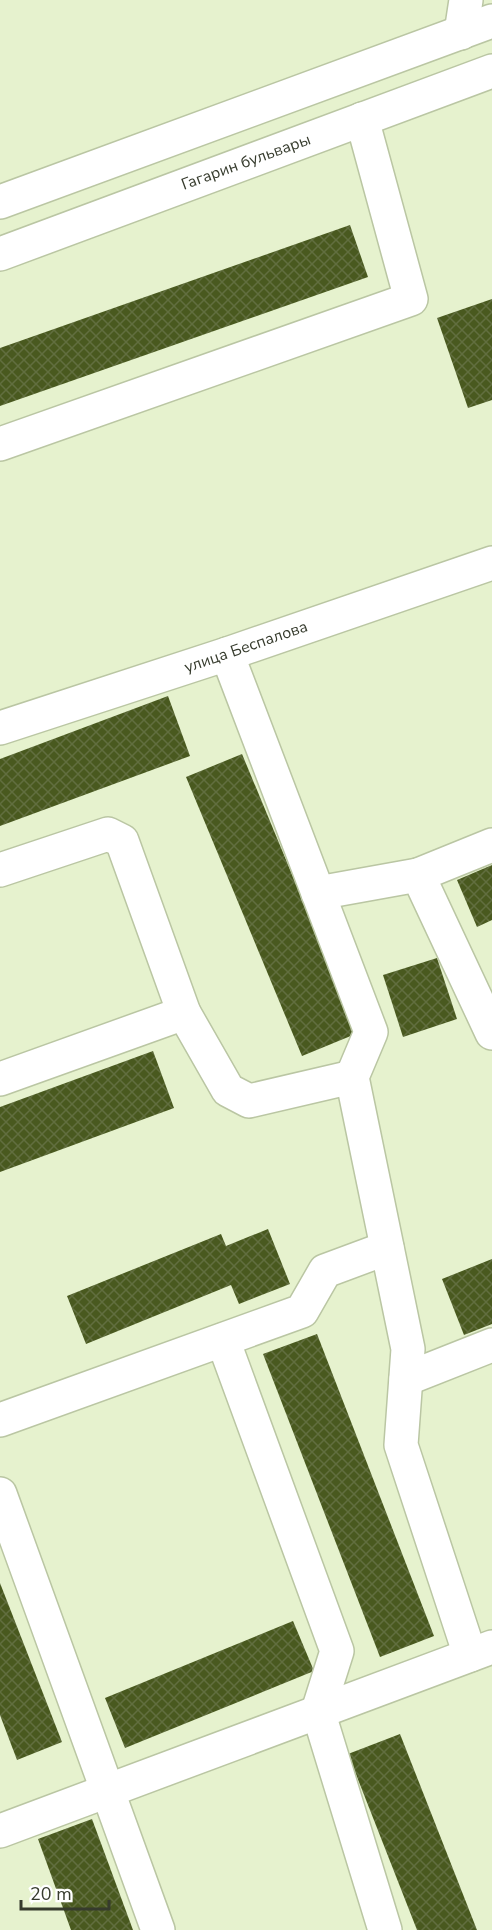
<svg xmlns="http://www.w3.org/2000/svg" width="492" height="1930" font-family="'Nunito Sans',sans-serif">
  <style>
    .building { fill: url(#building-cross-hatch) }
    .lines { fill: none; stroke-linecap: round; stroke-linejoin: round }
    .minor-casing { stroke: #bac6a3; stroke-width: 36 }
    .major-casing { stroke: #bac6a3; stroke-width: 36 }
    .minor { stroke: #fff; stroke-width: 33 }
    .major { stroke: #fff; stroke-width: 33 }
    .labels { text-anchor: middle; dominant-baseline: central; stroke-width: 6; stroke-linejoin: round; paint-order: stroke }
    .street-label { font-size: 16px; fill: #363b2d; stroke: #fff }
  </style>
  <defs>
    <pattern id="building-cross-hatch" width="8" height="8" patternUnits="userSpaceOnUse" patternTransform="scale(1.5)"><rect width="8" height="8" fill="#49591f"/><path d="M0 0l8 8M0 8l8-8" fill="none" stroke="#616e3f"/></pattern>
  </defs>
  <rect width="100%" height="100%" fill="#e6f2ce"/>
  <g class="building">
    <polygon points="350,225 368,277 0,406 0,348"/>
    <polygon points="492,299 492,400 468,408 437,318"/>
    <polygon points="168,696 190,756 0,826 0,759"/>
    <polygon points="242,754 358,1033 302,1056 186,777"/>
    <polygon points="492,865 492,920 477,927 457,880"/>
    <polygon points="437,958 457,1019 403,1037 383,975"/>
    <polygon points="153,1051 174,1108 0,1172 0,1107"/>
    <polygon points="268,1229 290,1284 239,1304 231,1285 86,1344 67,1296 221,1234 226,1246"/>
    <polygon points="492,1259 492,1324 464,1335 442,1279"/>
    <polygon points="317,1334 434,1636 380,1657 263,1354"/>
    <polygon points="0,1583 62,1742 17,1760 0,1715"/>
    <polygon points="293,1621 314,1671 125,1748 105,1698"/>
    <polygon points="400,1734 477,1930 417,1930 348,1754"/>
    <polygon points="92,1819 133,1930 71,1930 38,1839"/>
  </g>
  <g class="lines">
    <defs>
      <g id="minor">
        <polyline points="461,33 466,0"/>
        <polyline points="0,444 411,299 362,119"/>
        <polyline points="227,654 371,1032 352,1077 408,1349 401,1445 470,1655"/>
        <polyline points="0,728 227,654 492,563"/>
        <polyline points="0,870 108,834 122,841 184,1013 228,1090 249,1101 352,1077"/>
        <polyline points="418,875 492,845"/>
        <polyline points="318,893 418,875 492,1033"/>
        <polyline points="0,1079 184,1013"/>
        <polyline points="223,1340 337,1651 318,1711 385,1930"/>
        <polyline points="406,1379 492,1345"/>
        <polyline points="0,1420 302,1311 325,1271 387,1248"/>
        <polyline points="0,1494 158,1930"/>
        <polyline points="0,1831 492,1647"/>
      </g>
      <g id="major">
        <polyline points="0,202 492,21"/>
        <polyline points="0,254 492,71"/>
      </g>
    </defs>
    <use href="#minor" class="minor-casing"/>
    <use href="#major" class="major-casing"/>
    <use href="#minor" class="minor"/>
    <use href="#major" class="major"/>
  </g>
  <g class="labels">
    <g class="street-label">
      <text transform="translate(246 162) rotate(-20)">Гагарин бульвары</text>
      <text transform="translate(246 647) rotate(-19)">улица Беспалова</text>
    </g>
  </g>
  <path d="M21 1900v9h88v-9" fill="none" stroke="#363b2d" stroke-width="3"/>
  <text x="30" y="1900" font-size="18" fill="#363b2d" stroke="#ffffff" stroke-width="4.5" paint-order="stroke">20 m</text>
</svg>
